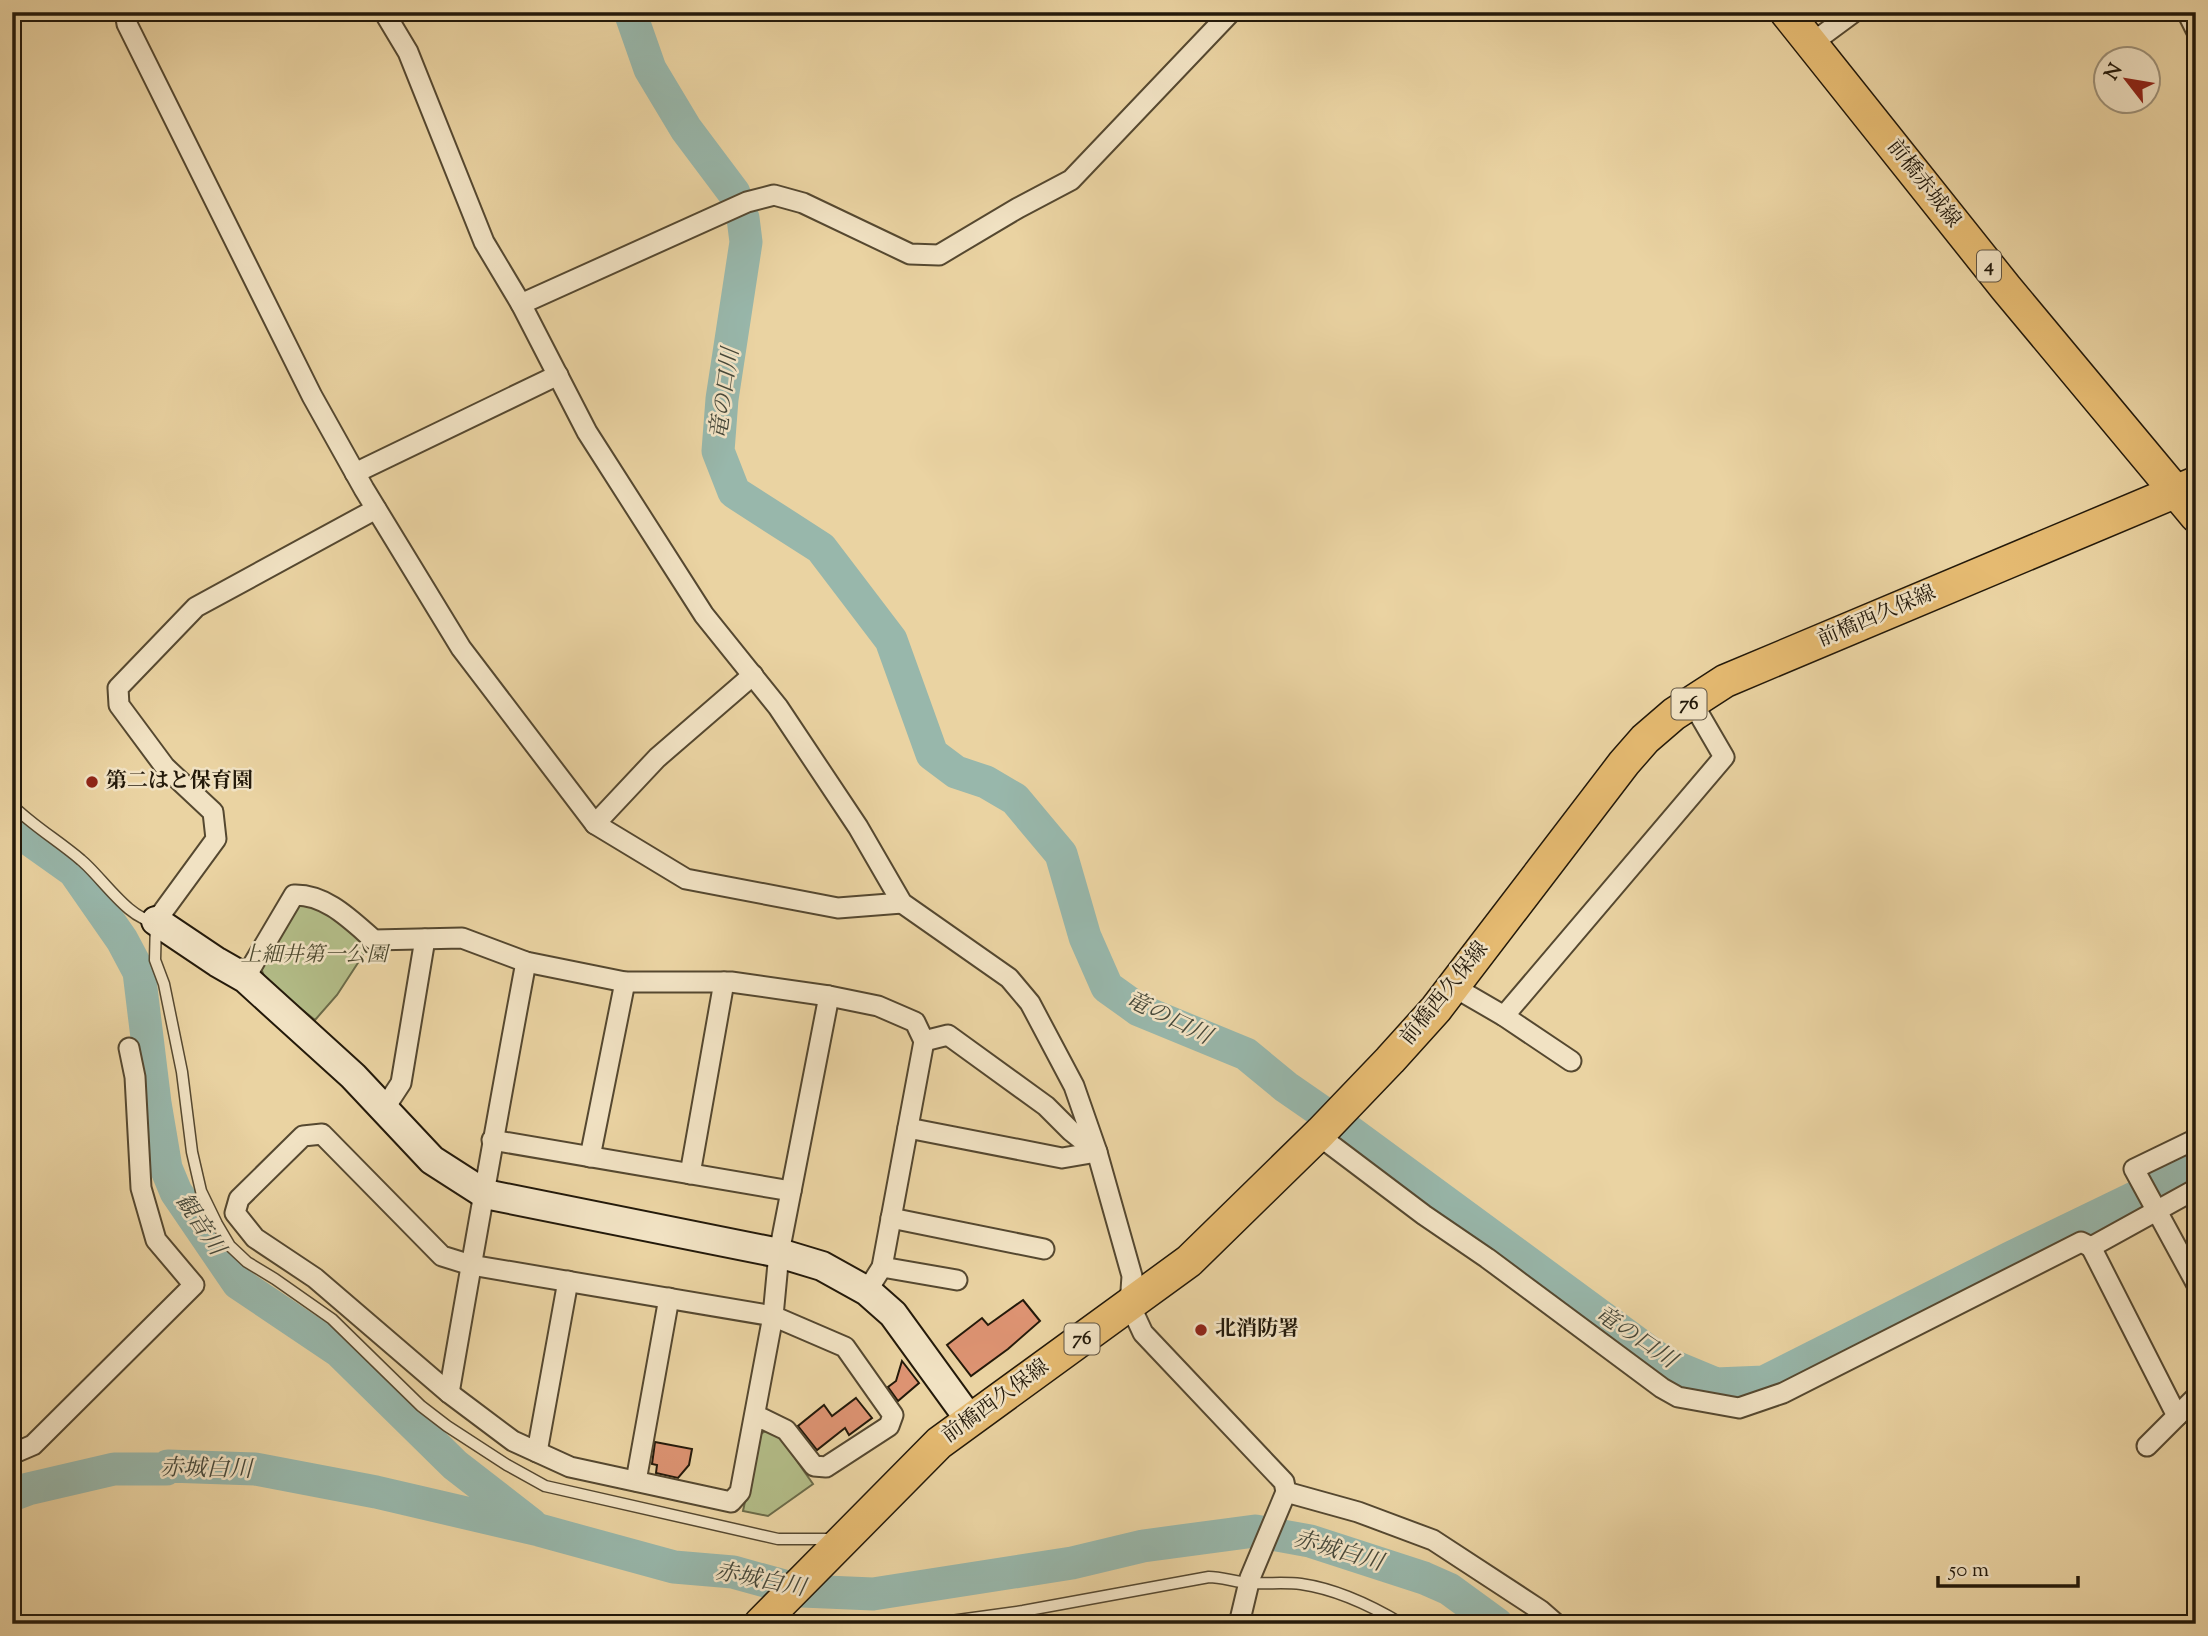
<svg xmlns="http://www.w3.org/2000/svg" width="2208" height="1636" font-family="'Sorts Mill Goudy','Noto Serif JP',serif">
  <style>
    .green { fill: #b3bd88; stroke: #6b6b49; stroke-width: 2 }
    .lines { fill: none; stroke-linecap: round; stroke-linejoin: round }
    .river { stroke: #98b7ab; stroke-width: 33 }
    .building { fill: #dd9372; stroke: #23190a; stroke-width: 2 }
    .lane-casing { stroke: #554830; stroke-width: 13 }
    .street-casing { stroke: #554830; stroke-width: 23 }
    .secondary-casing { stroke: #23190a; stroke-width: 32 }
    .primary-casing { stroke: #23190a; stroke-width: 35 }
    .lane { stroke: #f1e2c3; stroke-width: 10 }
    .street { stroke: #f1e2c3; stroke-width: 19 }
    .secondary { stroke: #f1e2c3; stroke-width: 28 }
    .primary { stroke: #e5ba71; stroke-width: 32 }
    .poi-dot { fill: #8f2418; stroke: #f1e2c3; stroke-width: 2.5 }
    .labels { text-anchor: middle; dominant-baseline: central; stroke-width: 5; stroke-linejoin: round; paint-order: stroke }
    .shield { fill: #f1e2c3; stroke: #615542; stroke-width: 2 }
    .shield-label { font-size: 19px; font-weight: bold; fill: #23190a }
    .street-label { font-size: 21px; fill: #23190a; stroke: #f1e2c3 }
    .poi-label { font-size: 21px; font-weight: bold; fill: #23190a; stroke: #f1e2c3; text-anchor: start }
    .park-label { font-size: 21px; font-style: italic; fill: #4e4a30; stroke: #f1e2c3 }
    .water-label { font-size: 23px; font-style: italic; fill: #46483a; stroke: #f1e2c3 }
  </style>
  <rect width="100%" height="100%" fill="#ead3a2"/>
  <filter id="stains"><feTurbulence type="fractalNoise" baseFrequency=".00286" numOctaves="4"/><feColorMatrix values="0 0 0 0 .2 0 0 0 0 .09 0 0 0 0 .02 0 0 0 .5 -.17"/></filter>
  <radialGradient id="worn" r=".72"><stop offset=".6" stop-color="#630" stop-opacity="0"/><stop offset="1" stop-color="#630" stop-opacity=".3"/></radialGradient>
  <g class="green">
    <polygon points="308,902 337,919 369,946 337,995 315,1020 266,981 261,968 296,906"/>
    <polygon points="769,1429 780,1437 813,1484 768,1516 743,1511 759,1435"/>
  </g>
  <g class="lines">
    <g class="river">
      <polyline points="630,12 650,69 686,129 734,193 743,218 746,242 722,399 718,451 734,492 821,548 891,640 932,754 956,772 986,782 1015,799 1061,854 1085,937 1107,987 1139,1010 1246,1054 1286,1087 1338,1123 1663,1362 1716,1384 1764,1382 2010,1258 2196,1168"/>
      <polyline points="12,827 74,871 122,940 139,972 155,1103 166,1168 176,1192 238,1283 339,1351 455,1465 531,1524"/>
      <polyline points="12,1495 28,1489 114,1469 166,1469 168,1466 255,1469 376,1492 539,1530 674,1567 733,1572 802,1591 873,1594 1072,1563 1143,1546 1255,1531 1310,1541 1424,1578 1449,1589 1497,1624"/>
    </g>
  </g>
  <g class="building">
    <polygon points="1023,1300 1040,1321 1008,1349 971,1376 947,1345 982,1318 988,1325"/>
    <polygon points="902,1361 919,1383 898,1401 888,1387 896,1381"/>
    <polygon points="856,1398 872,1418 849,1435 845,1428 817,1450 798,1426 824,1405 832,1416"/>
    <polygon points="655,1442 692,1449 689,1465 678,1478 656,1473 657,1465 652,1464"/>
  </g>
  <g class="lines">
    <defs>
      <g id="lane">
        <path d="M12,805C33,826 59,841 81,860C100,875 131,923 156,921L155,960L164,984L182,1072L192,1152L201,1191L217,1224L230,1246L247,1262L275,1279L332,1319L421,1406L447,1426L507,1465L545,1486L778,1539H833"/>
        <path d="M929,1624L1023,1611L1209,1577C1223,1577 1237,1583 1252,1583C1268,1584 1284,1582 1301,1584C1336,1589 1372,1606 1402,1624"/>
      </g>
      <g id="street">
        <polyline points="125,12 127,24 312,396 364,489 461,648 595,824 686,879 838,908 902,903"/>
        <polyline points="384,12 408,52 484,242 521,304 587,432 704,615 778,707 858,827 902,903 1009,978 1030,1003 1074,1086 1097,1152 1132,1276 1130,1305 1143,1333 1284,1482 1286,1492 1250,1578 1239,1624"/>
        <polyline points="2187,12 2196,30"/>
        <polyline points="1812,43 1854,12"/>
        <polyline points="521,304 747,202 774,195 803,203 910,254 939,255 1018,208 1071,180 1231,12"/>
        <polyline points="355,473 558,375"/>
        <polyline points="595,824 657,758 753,675"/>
        <polyline points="156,921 216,839 213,812 165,767 119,705 118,688 196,607 376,509"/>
        <path d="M245,978L294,895C326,894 351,920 374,940L462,938L526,962L625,982H731L829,996L878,1006L915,1022L924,1041L882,1267L867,1291"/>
        <polyline points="1454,987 1504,1016 1571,1061"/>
        <polyline points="1504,1016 1724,757 1692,702"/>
        <polyline points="924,1041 948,1035 1046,1106 1071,1131 1096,1151"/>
        <polyline points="384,1109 401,1083 425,939"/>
        <polyline points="908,1128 1062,1158 1097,1152"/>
        <polyline points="1318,1135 1424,1215 1487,1258 1662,1388 1678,1397 1739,1408 1783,1393 2081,1242 2091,1247 2196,1189"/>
        <polyline points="2196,1139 2134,1169 2196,1283"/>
        <polyline points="492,1140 791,1191"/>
        <polyline points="590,1157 625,982"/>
        <polyline points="690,1174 724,982"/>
        <polyline points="891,1218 1044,1249"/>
        <polyline points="2091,1247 2177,1416"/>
        <polyline points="882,1267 957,1280"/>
        <path d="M449,1393C474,1249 499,1105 526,962"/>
        <polyline points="755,1415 786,1430 814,1466 826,1467 889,1426 893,1415 845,1347 773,1316 471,1265 442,1256 322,1134 303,1136 239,1199 235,1213 255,1238 315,1278 449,1393 513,1441 570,1467 731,1502 740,1492 773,1316 779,1253 829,996"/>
        <polyline points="2147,1446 2196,1397"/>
        <polyline points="537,1452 568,1281"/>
        <polyline points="12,1454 33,1445 194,1285 156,1240 141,1188 135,1077 129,1048"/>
        <polyline points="636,1481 669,1298"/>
        <polyline points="1286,1492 1358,1512 1433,1540 1540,1610 1556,1624"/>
      </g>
      <polyline id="secondary" points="156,921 217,962 245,978 353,1076 432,1160 485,1194 779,1253 822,1266 867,1291 893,1314 970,1420"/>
      <g id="primary">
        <polyline points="1786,12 2006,288 2196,516"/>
        <polyline points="760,1624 939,1443 1189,1261 1321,1132 1390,1060 1436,1009 1624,763 1645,739 1674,714 1725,681 2196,483"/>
      </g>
    </defs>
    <use href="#lane" class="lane-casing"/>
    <use href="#street" class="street-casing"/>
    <use href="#secondary" class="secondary-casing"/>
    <use href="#primary" class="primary-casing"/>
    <use href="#lane" class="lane"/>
    <use href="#street" class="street"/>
    <use href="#secondary" class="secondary"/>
    <use href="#primary" class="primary"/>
  </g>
  <g class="poi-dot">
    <circle cx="92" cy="782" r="7"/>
    <circle cx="1201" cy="1330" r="7"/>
  </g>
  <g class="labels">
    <g class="shield">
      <rect x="1977" y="250.5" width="24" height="31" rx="5"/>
      <rect x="1671.5" y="688.5" width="35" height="31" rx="5"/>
      <rect x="1064.5" y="1323.5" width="35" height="31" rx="5"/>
    </g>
    <g class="shield-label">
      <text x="1989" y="266">4</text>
      <text x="1689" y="704">76</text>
      <text x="1082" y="1339">76</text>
    </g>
    <g class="street-label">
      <text transform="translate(1923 184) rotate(52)">前橋赤城線</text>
      <text transform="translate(1877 617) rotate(-23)">前橋西久保線</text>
      <text transform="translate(1445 994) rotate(-51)">前橋西久保線</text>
      <text transform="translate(996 1402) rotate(-36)">前橋西久保線</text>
    </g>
    <g class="poi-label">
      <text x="106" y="782">第二はと保育園</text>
      <text x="1215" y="1330">北消防署</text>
    </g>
    <g class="park-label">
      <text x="314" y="956">上細井第一公園</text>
    </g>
    <g class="water-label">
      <text transform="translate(726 394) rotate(-82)">竜の口川</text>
      <text transform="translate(1168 1019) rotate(26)">竜の口川</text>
      <text transform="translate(199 1225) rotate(56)">観音川</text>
      <text transform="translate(1635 1338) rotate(34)">竜の口川</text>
      <text transform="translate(206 1470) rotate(1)">赤城白川</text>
      <text transform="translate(1338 1552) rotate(16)">赤城白川</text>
      <text transform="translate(760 1581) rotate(11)">赤城白川</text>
    </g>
  </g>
  <rect width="2208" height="1636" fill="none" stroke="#ead3a2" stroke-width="42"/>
  <rect x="14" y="14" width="2180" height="1608" fill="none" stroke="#23190a" stroke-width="3.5"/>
  <rect x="21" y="21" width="2166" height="1594" fill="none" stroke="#23190a" stroke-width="2"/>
  <g transform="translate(2127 80) rotate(301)"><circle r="33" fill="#f1e2c3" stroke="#9f9279" stroke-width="2"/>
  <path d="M0-5L12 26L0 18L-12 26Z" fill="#8f2418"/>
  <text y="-10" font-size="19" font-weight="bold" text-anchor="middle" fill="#23190a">N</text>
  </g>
  <path d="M1938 1576v10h140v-10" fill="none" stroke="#23190a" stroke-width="3.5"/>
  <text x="1949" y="1576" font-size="21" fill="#23190a" stroke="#f1e2c3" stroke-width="5" paint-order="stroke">50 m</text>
  <rect width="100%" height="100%" filter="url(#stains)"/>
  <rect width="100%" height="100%" fill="url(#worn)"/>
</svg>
